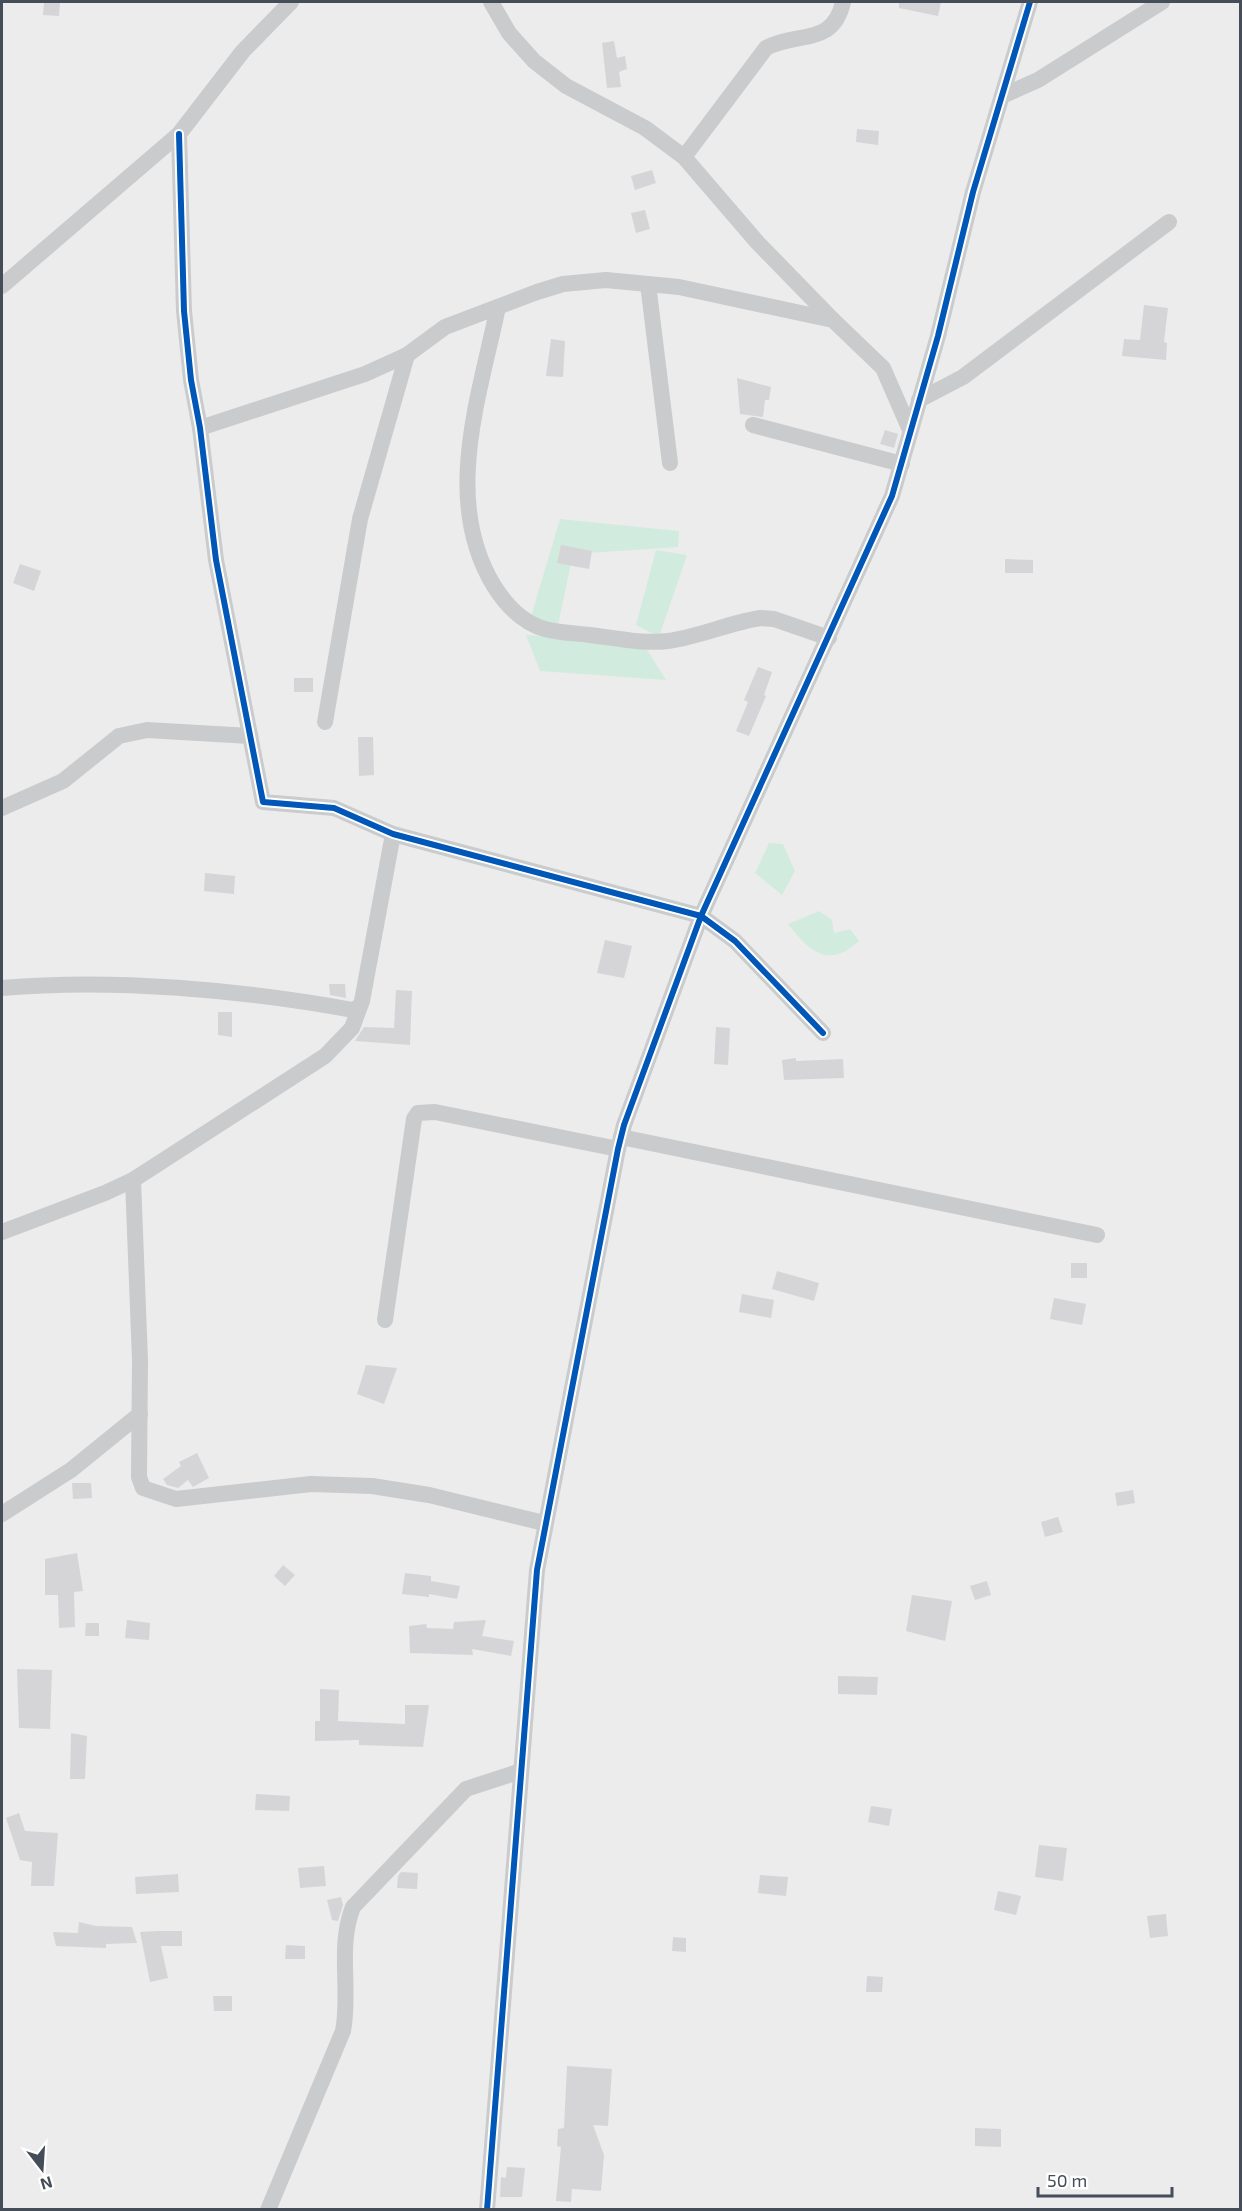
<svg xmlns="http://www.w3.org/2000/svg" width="1242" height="2211" font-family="'Exo 2',sans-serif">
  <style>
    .green { fill: #d1ecde }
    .building { fill: #d5d4d7 }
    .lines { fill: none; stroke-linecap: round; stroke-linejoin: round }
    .minor { stroke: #c9cbcd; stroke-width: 16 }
    .cycleway-casing { stroke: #fff; stroke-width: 10 }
    .cycleway { stroke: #0057b8; stroke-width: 6 }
  </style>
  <rect width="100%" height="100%" fill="#edecec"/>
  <g class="green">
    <polygon points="560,519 679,531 678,547 573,554 557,630 529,623"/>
    <polygon points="656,550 687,555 659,637 636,625"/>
    <polygon points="526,635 644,645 666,680 540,671"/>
    <polygon points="769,843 783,844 795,871 782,895 755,873"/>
    <path d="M819,911L832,920L834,933L850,929L859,941C828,969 810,952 788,924Z"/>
  </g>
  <g class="building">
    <polygon points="44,2 60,2 59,16 43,15"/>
    <polygon points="899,2 941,2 938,16 899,8"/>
    <polygon points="614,41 617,58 625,56 627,69 619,72 621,87 607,88 602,43"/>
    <polygon points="857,129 879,131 878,145 856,142"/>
    <polygon points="652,170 656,183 635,190 631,176"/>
    <polygon points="645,210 650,229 636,233 631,213"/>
    <polygon points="1144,305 1168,308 1164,342 1167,343 1166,360 1122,356 1124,339 1140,340"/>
    <polygon points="551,339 565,341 563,377 546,376"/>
    <polygon points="737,378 771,387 769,400 765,400 763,417 740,414"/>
    <polygon points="885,430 898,434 894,448 880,444"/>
    <polygon points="561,545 592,551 589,569 557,563"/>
    <polygon points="1005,559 1033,560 1033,573 1005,573"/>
    <polygon points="20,564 41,571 34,591 13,583"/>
    <polygon points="758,667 772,672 764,695 766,696 749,736 736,731 748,702 744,700"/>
    <rect x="294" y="678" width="19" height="14"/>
    <polygon points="358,737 373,737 374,775 359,776"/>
    <polygon points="205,873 235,876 234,894 204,891"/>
    <polygon points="605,940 632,946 624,978 597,973"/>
    <polygon points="329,984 345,984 346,998 330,995"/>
    <polygon points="396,990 412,991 410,1045 355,1041 364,1027 394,1028"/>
    <polygon points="218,1012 232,1012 232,1037 218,1035"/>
    <polygon points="716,1027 730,1028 728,1065 714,1064"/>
    <polygon points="796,1058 796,1061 843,1059 844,1078 784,1080 782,1060"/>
    <rect x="1071" y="1263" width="16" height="15"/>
    <polygon points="777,1271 819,1283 814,1301 772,1289"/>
    <polygon points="742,1294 774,1300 771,1318 739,1312"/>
    <polygon points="1054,1298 1086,1304 1082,1325 1050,1319"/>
    <polygon points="366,1365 397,1368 384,1404 357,1394"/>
    <polygon points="197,1453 209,1478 193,1487 188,1480 178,1488 167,1485 163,1479 181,1466 179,1462"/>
    <polygon points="72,1483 91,1483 92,1498 73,1499"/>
    <polygon points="1133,1490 1135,1503 1117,1506 1115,1493"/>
    <polygon points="1058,1517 1063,1532 1045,1537 1041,1522"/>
    <polygon points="77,1553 83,1591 74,1592 75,1627 59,1628 58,1595 45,1595 45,1559"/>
    <polygon points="283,1565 295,1575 285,1586 274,1576"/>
    <polygon points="405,1573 431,1576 431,1581 460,1586 457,1599 429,1594 429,1597 402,1594"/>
    <polygon points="987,1581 991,1595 975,1600 970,1586"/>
    <polygon points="912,1595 952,1601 945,1641 906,1631"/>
    <polygon points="127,1620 150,1623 149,1640 125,1638"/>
    <polygon points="486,1620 482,1636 514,1641 511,1656 472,1649 473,1655 410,1653 409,1626 426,1624 427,1628 453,1629 454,1622"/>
    <polygon points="86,1623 99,1623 99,1636 85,1636"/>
    <polygon points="17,1669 52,1670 50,1729 19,1728"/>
    <polygon points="838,1676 878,1677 877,1695 838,1694"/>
    <polygon points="320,1689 339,1690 338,1721 405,1724 405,1705 429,1705 423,1747 359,1745 359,1740 315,1741 315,1721 320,1721"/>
    <polygon points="71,1733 87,1736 85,1779 70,1779"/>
    <polygon points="256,1794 290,1796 289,1811 255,1810"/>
    <polygon points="871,1806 892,1809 889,1826 868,1822"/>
    <polygon points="19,1813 25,1831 58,1833 54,1886 31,1886 32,1862 20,1860 6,1818"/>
    <polygon points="1039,1845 1067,1848 1063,1881 1035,1877"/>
    <polygon points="324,1866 326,1886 300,1888 298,1868"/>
    <polygon points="401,1872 418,1873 417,1889 397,1888 398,1876"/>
    <polygon points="178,1874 179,1892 136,1894 135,1877"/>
    <polygon points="760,1875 788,1877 786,1896 758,1893"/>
    <polygon points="998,1891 1021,1896 1016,1915 994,1910"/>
    <polygon points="341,1897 343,1905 338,1921 332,1920 327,1900"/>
    <polygon points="1166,1914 1168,1936 1150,1938 1147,1916"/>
    <polygon points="79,1922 96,1926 132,1927 137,1943 106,1944 106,1948 56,1946 53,1932 78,1933"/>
    <polygon points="157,1931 182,1931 182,1946 161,1946 168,1978 150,1982 140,1932"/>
    <polygon points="673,1937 686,1938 686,1952 672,1951"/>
    <polygon points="286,1945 305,1946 305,1959 285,1959"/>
    <polygon points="867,1976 883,1977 882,1992 866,1992"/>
    <polygon points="213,1996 232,1996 232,2011 214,2011"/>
    <polygon points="567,2066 612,2069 608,2126 593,2125 604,2155 601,2191 572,2189 571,2202 556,2201 561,2147 557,2146 558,2129 564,2128"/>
    <polygon points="975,2128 1001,2129 1001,2147 975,2146"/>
    <polygon points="507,2167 525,2168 522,2197 500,2197 501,2177 506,2178"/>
  </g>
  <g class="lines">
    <g class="minor">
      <polyline points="491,2 509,33 534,61 566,86 645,128 684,157 757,242 833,320"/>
      <polyline points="1002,96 1038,80 1162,2"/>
      <polyline points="179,134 184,311 191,380 200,428 216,560 263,802 334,808 393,834 701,916 735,941 823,1033"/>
      <path d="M684,157L766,48C797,31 833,47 843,2"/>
      <polyline points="648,284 670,463"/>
      <polyline points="2,286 179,134 243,51 291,2"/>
      <path d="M498,307C479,398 442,501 494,586C506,605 523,623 545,629C559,633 576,633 590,635C615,638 642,644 668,641C699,637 729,623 760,618L774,619L829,638"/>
      <polyline points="919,400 963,377 1169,222"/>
      <polyline points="753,425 902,464"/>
      <polyline points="200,428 365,374 407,355 445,327 537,292 563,284 606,280 679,287 833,320 883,368 910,430"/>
      <polyline points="325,722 360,519 407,355"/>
      <polyline points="2,808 63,781 119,736 147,730 250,736"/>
      <path d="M2,988C114,978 242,990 353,1010L359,1007"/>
      <polyline points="621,1137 1097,1235"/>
      <polyline points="133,1180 140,1360 139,1477 143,1488 176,1499 311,1484 372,1486 429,1495 544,1523"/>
      <polyline points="2,1232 105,1193 133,1180 325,1056 352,1028 362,1001 393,834"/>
      <polyline points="385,1320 414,1119 418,1113 435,1112 618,1149"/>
      <polyline points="2,1514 71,1470 140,1414"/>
      <path d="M268,2210L343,2031C351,1990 337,1947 353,1907L466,1789L521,1771"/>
      <polyline points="487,2210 537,1570 618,1149 624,1125 701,916 892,496 938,336 973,192 1030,2"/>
    </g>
    <defs>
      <g id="cycleway">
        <polyline points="179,134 184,311 191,380 200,428 216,560 263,802 334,808 393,834 701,916 735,941 823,1033"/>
        <polyline points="487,2210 537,1570 618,1149 624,1125 701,916 892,496 938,336 973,192 1030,2"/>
      </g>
    </defs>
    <use href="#cycleway" class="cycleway-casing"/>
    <use href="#cycleway" class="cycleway"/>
  </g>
  <rect width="1242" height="2211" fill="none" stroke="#454d58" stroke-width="6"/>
  <g transform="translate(42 2169) rotate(163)" stroke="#ffffff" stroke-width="4.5" paint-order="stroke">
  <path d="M0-4.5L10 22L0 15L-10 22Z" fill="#454d58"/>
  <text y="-9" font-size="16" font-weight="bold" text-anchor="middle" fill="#454d58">N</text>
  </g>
  <path d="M1038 2187v9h134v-9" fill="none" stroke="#454d58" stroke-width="3"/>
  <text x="1047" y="2187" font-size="18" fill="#454d58" stroke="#ffffff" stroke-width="4.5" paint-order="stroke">50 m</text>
</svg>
